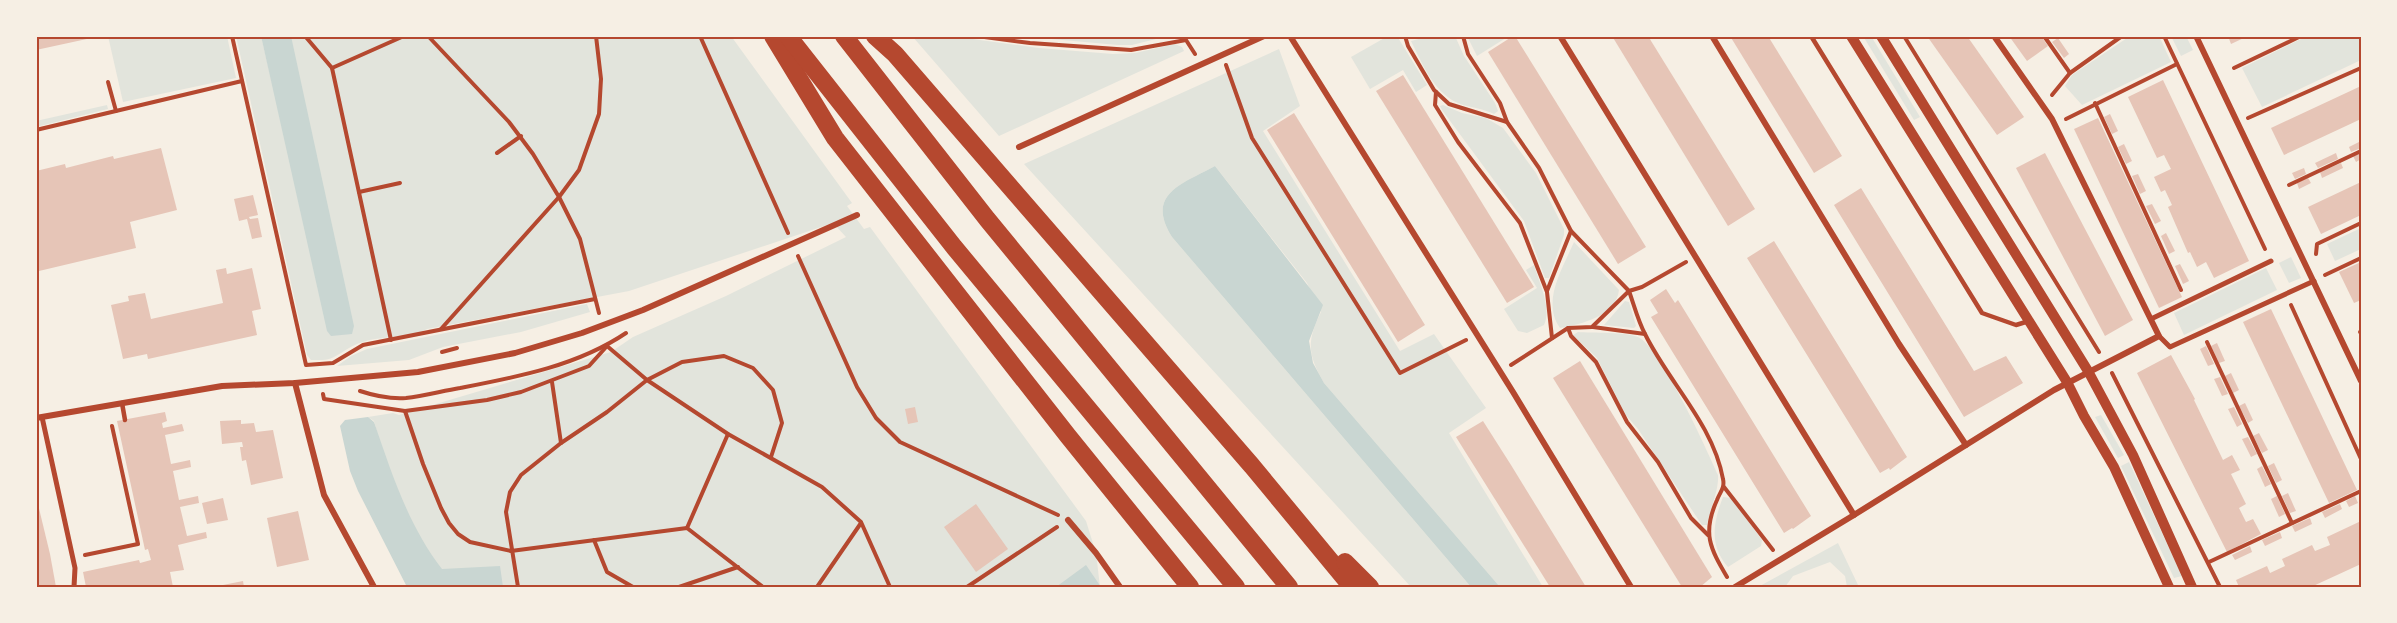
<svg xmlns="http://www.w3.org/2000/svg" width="2397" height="623" font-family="Lora,serif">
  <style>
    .green { fill: #e2e4dc }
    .water { fill: #c9d6d2 }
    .building { fill: #e6c5b7 }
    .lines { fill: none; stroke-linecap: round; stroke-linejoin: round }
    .path { stroke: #b5482f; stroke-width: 4 }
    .service { stroke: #b5482f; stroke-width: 4.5 }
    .pedestrian { stroke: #b5482f; stroke-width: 5 }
    .minor { stroke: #b5482f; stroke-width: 6 }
    .tertiary { stroke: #b5482f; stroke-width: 10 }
    .motorway { stroke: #b5482f; stroke-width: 18 }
    .neatline { fill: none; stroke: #b5482f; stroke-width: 2 }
  </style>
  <rect width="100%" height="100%" fill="#f6efe4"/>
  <g class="green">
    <polygon points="108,36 227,36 236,78 123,102"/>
    <path d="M236,36H261L274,91L267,36H731L852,203L847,206L864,229L870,227L1086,521L1096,553L1100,587H435L408,553L374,421L368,417L393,413L399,415L611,352L633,337L726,296L846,237L833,223L629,291L427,329C408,339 384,335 363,342C351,345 344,352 334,357C328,361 318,360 311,360L307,355Z"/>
    <polygon points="912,36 951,36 1039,48 1113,54 1135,53 1175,44 1182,47 1184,51 999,136"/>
    <polygon points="1018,36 1168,36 1132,45 1118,45"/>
    <polygon points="1388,36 1397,36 1427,85 1416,92 1403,70 1370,89 1351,57"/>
    <path d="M1430,36H1455L1464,56L1495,103L1498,111L1494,114C1484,109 1474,108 1463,105C1435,96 1423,65 1411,41Z"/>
    <polygon points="1467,36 1509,36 1477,56"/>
    <polygon points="1863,36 1871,36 1920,117 1914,120"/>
    <polygon points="2130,36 2159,36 2171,62 2082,105 2065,86 2072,75"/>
    <polygon points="2171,36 2186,36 2193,50 2181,56"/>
    <polygon points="2307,36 2361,36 2361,60 2262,107 2242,68"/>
    <path d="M1279,49L1300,106L1263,131L1400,351L1434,334L1486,408L1449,433L1543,587H1500L1324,383C1308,355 1306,342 1321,312L1307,283L1215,166C1182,184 1145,194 1172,237L1471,587H1411L1024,164Z"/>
    <polygon points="107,105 108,109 36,127 36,121"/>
    <polygon points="1443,105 1462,113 1486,118 1503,128 1536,173 1564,229 1564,235 1549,278 1545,278 1524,221 1442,110 1440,106"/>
    <polygon points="2361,228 2361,249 2335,261 2327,244"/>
    <path d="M1574,242L1619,290C1616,316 1582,324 1560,328C1541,301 1563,268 1574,242Z"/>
    <polygon points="2291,257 2301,278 2289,283 2279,263"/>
    <path d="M1534,265C1539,282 1552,308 1544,325L1527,333L1518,331L1504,309L1537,288L1526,270Z"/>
    <polygon points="2266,268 2277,290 2184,335 2174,313"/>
    <polygon points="1625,301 1629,302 1636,326 1634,328 1604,325"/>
    <polygon points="587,304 590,312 521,332 443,347 409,360 337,366 351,356 367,349"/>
    <path d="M1578,332C1592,333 1627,332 1638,337C1661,348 1706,448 1718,475C1719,491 1710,508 1707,525H1702L1638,429L1625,414L1597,358L1573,335Z"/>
    <polygon points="2101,415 2124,455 2118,458 2095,417"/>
    <polygon points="2129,462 2182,576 2174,578 2121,466"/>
    <path d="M1723,497L1731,498L1762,540L1761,546L1728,567C1709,545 1713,523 1723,497Z"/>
    <polygon points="1838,543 1859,587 1847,587 1845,576 1830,562 1793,576 1785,587 1758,587"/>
  </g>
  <g class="water">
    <polygon points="261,36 291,36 354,326 352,334 331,336 327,331"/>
    <path d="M1215,166L1323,305L1309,341L1313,363L1324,383L1500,587H1471L1172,237C1145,194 1182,184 1215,166Z"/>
    <path d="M368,417L374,422C392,474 408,525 442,569L500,566L503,587H407L358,491L350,471L340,426L345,420Z"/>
    <polygon points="1086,565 1101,587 1056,587"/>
  </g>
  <g class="building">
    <polygon points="36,36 96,36 96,37 36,50"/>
    <polygon points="1513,36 1515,36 1646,247 1618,264 1488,52"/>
    <polygon points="1612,36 1648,36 1755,209 1728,226"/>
    <polygon points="1730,36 1768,36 1842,156 1814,173"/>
    <polygon points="1927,36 1967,36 2024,117 1997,135"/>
    <polygon points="2009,36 2041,36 2048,46 2027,61"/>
    <polygon points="2228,36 2248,36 2231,44"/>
    <polygon points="2058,38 2069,54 2064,58 2052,42"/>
    <polygon points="1403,75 1534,287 1507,303 1376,91"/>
    <polygon points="2163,80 2249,261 2214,278 2206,262 2197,267 2190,252 2188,253 2168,207 2172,205 2165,190 2161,192 2154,177 2171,169 2164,155 2157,158 2128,97"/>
    <polygon points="2361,86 2361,119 2284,155 2271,128"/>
    <polygon points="1294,113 1425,325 1398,342 1267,130"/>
    <polygon points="2110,114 2118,131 2112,134 2104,117"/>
    <polygon points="2098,118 2182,297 2159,308 2074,129"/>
    <polygon points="2361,141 2361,148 2351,152 2349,147"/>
    <polygon points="2124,144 2132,161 2126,164 2118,147"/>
    <polygon points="161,148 177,210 130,222 136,248 39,271 36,259 36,171 65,164 66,168 113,156 114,159"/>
    <polygon points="2045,153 2133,320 2105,336 2016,168"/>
    <polygon points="2336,153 2338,159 2318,168 2315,163"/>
    <polygon points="2361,153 2361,159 2356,162 2353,156"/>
    <polygon points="2341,163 2343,168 2322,178 2320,172"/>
    <polygon points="2304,168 2306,174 2295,179 2292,173"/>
    <polygon points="2138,174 2146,191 2140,194 2132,176"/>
    <polygon points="2308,178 2311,183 2299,189 2297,183"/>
    <polygon points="2361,182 2361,215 2321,234 2308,207"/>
    <polygon points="1861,188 1974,371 2006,356 2023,383 1964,417 1834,205"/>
    <polygon points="253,195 258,215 249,217 250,219 258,218 262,237 252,239 247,219 239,221 234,199"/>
    <polygon points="2152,204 2161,221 2155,224 2146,206"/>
    <polygon points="2166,233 2175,251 2169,254 2161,236"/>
    <polygon points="1774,241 1907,457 1890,470 1889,468 1880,473 1747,258"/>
    <polygon points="2361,262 2361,300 2354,303 2339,272"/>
    <polygon points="2180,264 2189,281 2183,284 2175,266"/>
    <polygon points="226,268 227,274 252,268 261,309 252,311 257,335 148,359 147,354 123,359 111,305 129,301 128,296 145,293 151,319 223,303 216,270"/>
    <polygon points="1666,289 1675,303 1678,300 1811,516 1793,529 1792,528 1784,533 1651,317 1658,313 1650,300"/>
    <polygon points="2271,309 2357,490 2329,503 2243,322"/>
    <polygon points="2217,343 2225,361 2219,363 2211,346"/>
    <polygon points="2206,346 2214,364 2208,366 2200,349"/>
    <polygon points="2171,355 2195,399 2194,400 2223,460 2232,455 2240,470 2231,474 2246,504 2239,508 2246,522 2253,519 2261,534 2227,552 2137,373"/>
    <polygon points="1580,361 1712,577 1700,587 1682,587 1553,378"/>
    <polygon points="2231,373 2239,390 2233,393 2225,376"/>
    <polygon points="2220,377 2228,394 2222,396 2214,379"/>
    <polygon points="2245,403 2253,420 2248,423 2239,406"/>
    <polygon points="915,407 918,422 908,424 905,409"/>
    <polygon points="2234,407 2242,424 2237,427 2228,409"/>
    <polygon points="165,412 167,421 162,423 163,428 182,424 184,431 165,435 171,464 190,460 191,467 173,471 179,500 198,496 199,503 180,507 187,536 206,532 207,538 178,545 184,570 170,572 173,587 86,587 83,572 139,560 140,563 151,560 148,549 145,550 117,421"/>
    <polygon points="241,420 241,424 254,423 256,432 273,430 283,478 251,485 246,460 242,461 240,447 243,447 242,442 222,444 220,421"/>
    <polygon points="1483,421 1511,465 1586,587 1550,587 1456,437"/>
    <polygon points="2259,433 2268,450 2262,453 2253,436"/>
    <polygon points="2248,437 2257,454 2251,457 2242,439"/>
    <polygon points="2274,463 2282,480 2276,483 2268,466"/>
    <polygon points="2262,466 2271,484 2265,487 2257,469"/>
    <polygon points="2288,493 2296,511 2290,513 2282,496"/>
    <polygon points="36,496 50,554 56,587 36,587"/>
    <polygon points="2277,496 2285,514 2279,517 2271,499"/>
    <polygon points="2355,496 2358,503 2349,507 2346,501"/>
    <polygon points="223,498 228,520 207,524 202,503"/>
    <polygon points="976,504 1008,549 976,572 944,527"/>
    <polygon points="2340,504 2342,509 2325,518 2322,512"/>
    <polygon points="298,511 309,560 277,567 267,518"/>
    <polygon points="2310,518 2312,524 2295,532 2292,526"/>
    <polygon points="2361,521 2361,564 2311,587 2239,587 2236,580 2267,566 2270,573 2285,566 2282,559 2312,545 2315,551 2330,545 2327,537"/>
    <polygon points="2280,532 2282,538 2265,546 2262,540"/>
    <polygon points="2250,546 2252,552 2235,560 2232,555"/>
    <polygon points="243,581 244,587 218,587 218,586"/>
  </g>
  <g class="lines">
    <g class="path">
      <polyline points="232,36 306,365 333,363 363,345 595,299"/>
      <polyline points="305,36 332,68 391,340"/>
      <polyline points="428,36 509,122 533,154 559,197 580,239 599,313"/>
      <polyline points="700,36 788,233"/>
      <polyline points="977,36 1030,43 1131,50 1186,40 1195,54"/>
      <polyline points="1405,36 1408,46 1434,90 1449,104 1507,122"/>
      <polyline points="1463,36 1468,54 1500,103 1507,122 1539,168 1571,231 1629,291 1642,287 1686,262"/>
      <polyline points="1904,36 2099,352"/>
      <polyline points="2044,36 2070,73"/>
      <polyline points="2164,36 2265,249"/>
      <polyline points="1226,65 1252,138 1400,373 1466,340"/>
      <polyline points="332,68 404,36"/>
      <polyline points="2234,68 2301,36"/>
      <polyline points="108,82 116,111"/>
      <polyline points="1436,92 1435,105 1458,142 1520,223 1547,292 1552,338"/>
      <polyline points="2052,95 2070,73 2122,36"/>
      <polyline points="2095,103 2181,290"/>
      <polyline points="2248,118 2361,68"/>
      <polyline points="2066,119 2177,64"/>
      <polyline points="36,130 242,81"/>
      <polyline points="497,153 521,136"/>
      <polyline points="2289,185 2361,151"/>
      <polyline points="359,192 400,183"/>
      <polyline points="2316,254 2317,244 2361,223"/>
      <polyline points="798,256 857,387 876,418 900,442 1058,515"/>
      <polyline points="2325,275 2361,258"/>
      <polyline points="1547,291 1571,231"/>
      <polyline points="2291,305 2361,459"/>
      <polyline points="1593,327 1645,334"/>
      <polyline points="1568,328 1571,336 1596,362 1627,422 1658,462 1691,518 1708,535"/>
      <polyline points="441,329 559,197 579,170 599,114 601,79 596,36"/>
      <polyline points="2360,332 2361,332"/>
      <polyline points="2207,342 2292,523"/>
      <polyline points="442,352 457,348"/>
      <path d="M1511,365L1568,328L1592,327L1629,291C1634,305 1638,321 1645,334C1669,383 1713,424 1723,479C1725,488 1720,492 1717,500C1702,533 1710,548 1727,577"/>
      <polyline points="2112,373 2220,587"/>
      <polyline points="552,382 561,443"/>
      <path d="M360,391C375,396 391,399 406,398C424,396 442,391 460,388C517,377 577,366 626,333"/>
      <polyline points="323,394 324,399 405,411 487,400 521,392 589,366 607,346 647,380 728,434 822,487 861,522 890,587"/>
      <polyline points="405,411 423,464 441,508 449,523 458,534 470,542 511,551 687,528 763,587"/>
      <polyline points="1724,487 1773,550"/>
      <polyline points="687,528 728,434"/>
      <polyline points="594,540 607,572 633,587"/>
      <polyline points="85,555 138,544 112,426"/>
      <polyline points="2209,562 2361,491"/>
      <polyline points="518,587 506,512 510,492 521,475 561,443 607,412 647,380 682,362 724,356 753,368 773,390 782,423 771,457"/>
      <polyline points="679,587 738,567"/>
      <polyline points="817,587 861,523"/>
      <polyline points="967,587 1057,527"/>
    </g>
    <g class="service">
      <polyline points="1811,36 1982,313 2016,325 2029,321"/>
      <polyline points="122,403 125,420"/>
    </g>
    <g class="pedestrian">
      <polyline points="2151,319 2271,261"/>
      <polyline points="2159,336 2170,347 2314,281"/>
      <polyline points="42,417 75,568 74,587"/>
    </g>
    <g class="minor">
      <polyline points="1290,36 1513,392 1631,587"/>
      <polyline points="1560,36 1854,515"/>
      <polyline points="1712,36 1899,344 1966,445"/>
      <polyline points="2196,36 2361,381"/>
      <polyline points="1019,147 1264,36"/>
      <polyline points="295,383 324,495 374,587"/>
      <polyline points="36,418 222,386 295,383 418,372 515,353 582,333 643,310 857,215"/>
      <polyline points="1068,520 1096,553 1120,587"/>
      <polyline points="1735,587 1854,515 2054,390 2159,336 2052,119 1994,36"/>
    </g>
    <g class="tertiary">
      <polyline points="1851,36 2067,382 2084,416 2114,467 2169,587"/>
      <polyline points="1881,36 2088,371 2133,455 2192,587"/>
    </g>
    <g class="motorway">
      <polyline points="773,36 835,138 1068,436 1190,587"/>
      <polyline points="788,36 954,247 1236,587"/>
      <polyline points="844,36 987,219 1289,587"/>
      <polyline points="875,36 895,54 1252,466 1352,587"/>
      <polyline points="1345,562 1370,587"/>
    </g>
  </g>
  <rect width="2397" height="623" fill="none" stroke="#f6efe4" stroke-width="75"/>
  <rect x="38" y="38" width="2322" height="548" class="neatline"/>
</svg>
